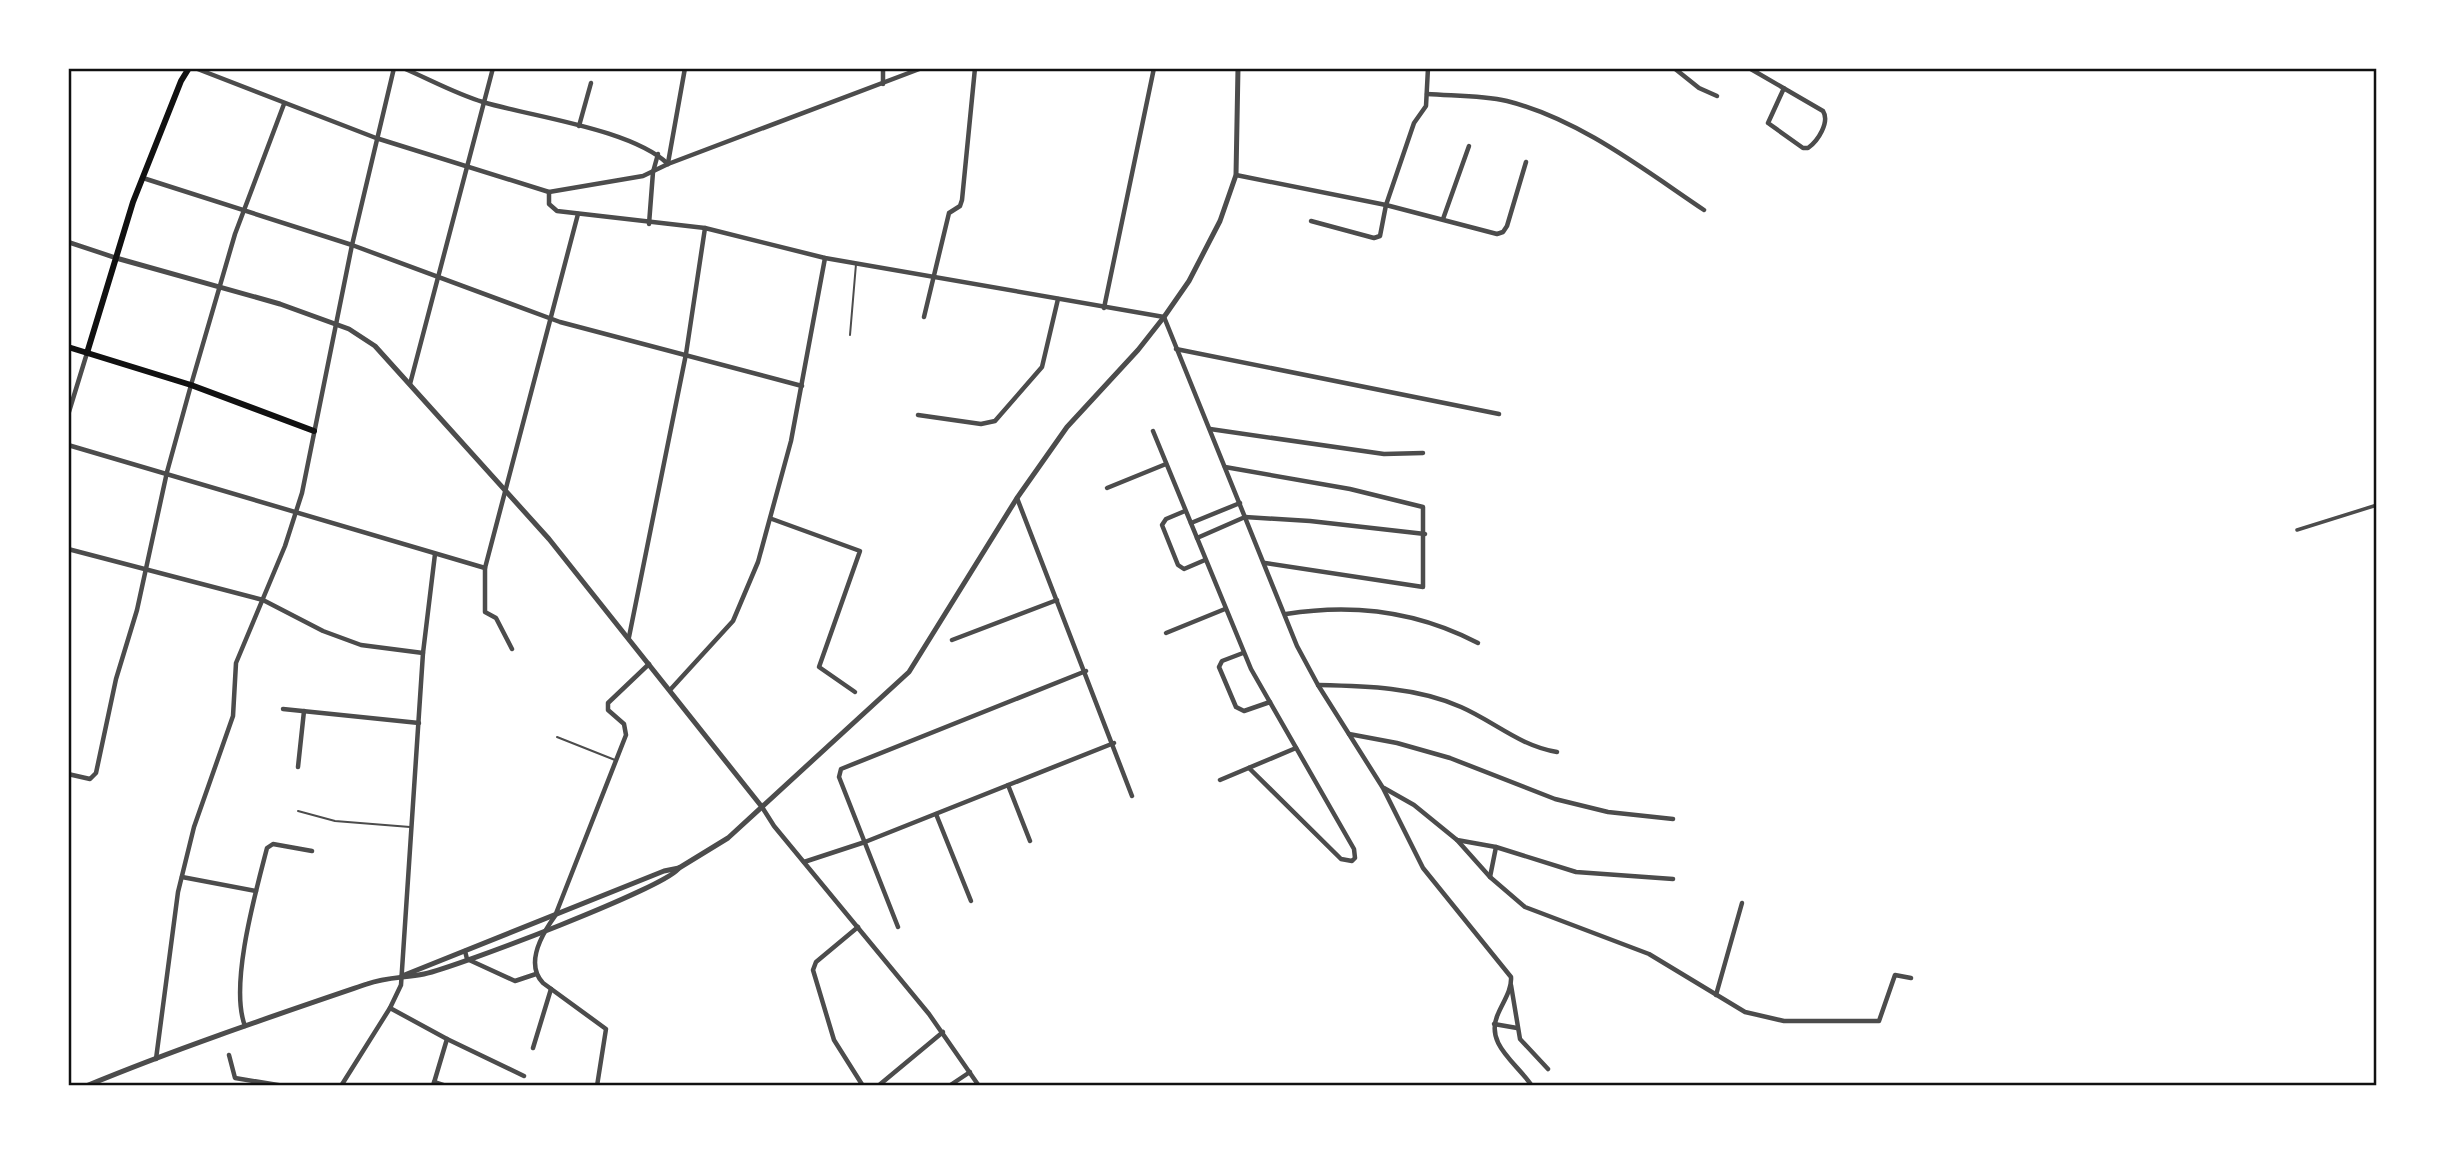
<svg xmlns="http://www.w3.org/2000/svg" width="2445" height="1154" font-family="Overpass,sans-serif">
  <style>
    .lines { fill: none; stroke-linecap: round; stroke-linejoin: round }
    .service { stroke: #4c4c4c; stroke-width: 2 }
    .pedestrian { stroke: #4c4c4c; stroke-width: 3.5 }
    .minor { stroke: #4c4c4c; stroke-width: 4.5 }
    .tertiary { stroke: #4c4c4c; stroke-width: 5 }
    .secondary { stroke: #111; stroke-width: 6 }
    .neatline { fill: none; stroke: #111; stroke-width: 2.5 }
  </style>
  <rect width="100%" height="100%" fill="#fff"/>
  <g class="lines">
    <g class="service">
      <polyline points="850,335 856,264"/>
      <polyline points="557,737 615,760"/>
      <polyline points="298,811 335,821 410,827"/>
    </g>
    <polyline class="pedestrian" points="2297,530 2377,505"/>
    <g class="minor">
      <polyline points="195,68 376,138 549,192 643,176 668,164 922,68"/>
      <path d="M403,68C429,79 456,94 483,102C533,117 631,129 668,164"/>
      <polyline points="883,68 883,84"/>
      <polyline points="1674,68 1699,88 1717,96"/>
      <path d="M1749,68L1823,111C1830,122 1818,141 1808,148H1803L1768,123L1784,88"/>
      <path d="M1427,94C1454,96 1481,95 1507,101C1579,119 1643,169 1704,210"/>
      <polyline points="579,126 591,83"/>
      <polyline points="668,163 685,68"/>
      <polyline points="1236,175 1386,205 1497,234 1503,232 1507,226 1526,162"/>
      <polyline points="143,178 352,245 560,322 802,386"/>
      <path d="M549,192V204L557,211L705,228L825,258L1164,317L1297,646L1318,685L1383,788L1423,868L1511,977C1512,990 1503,1002 1498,1014C1484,1044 1517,1063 1532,1086"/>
      <polyline points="1443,219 1469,146"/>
      <polyline points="1311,221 1374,238 1380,236 1386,205 1414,123 1426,106 1428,68"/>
      <polyline points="649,224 653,172 658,154"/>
      <polyline points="68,242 116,258"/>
      <polyline points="1104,308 1154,68"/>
      <polyline points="924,317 949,213 960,206 962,200 975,68"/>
      <polyline points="1176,349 1499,414"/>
      <polyline points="410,384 493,68"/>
      <polyline points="68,415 87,353"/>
      <polyline points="918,415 981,424 995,421 1042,367 1058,299"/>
      <polyline points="1210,429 1384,454 1423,453"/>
      <polyline points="1153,431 1251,669 1354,849 1355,858 1352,861 1341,859 1249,768"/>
      <polyline points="68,445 485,568"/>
      <polyline points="1225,467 1350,489 1423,507 1423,587 1265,563"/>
      <polyline points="1107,488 1166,464"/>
      <polyline points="1017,498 1132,796"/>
      <polyline points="1185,511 1166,519 1162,525 1178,565 1184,569 1205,560"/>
      <polyline points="772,519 860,551 819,667 855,692"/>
      <polyline points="1191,523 1240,503"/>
      <polyline points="1197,538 1245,517 1310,521 1425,534"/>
      <polyline points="68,549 263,600 323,631 361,645 423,653"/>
      <path d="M1286,614C1354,603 1417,611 1478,643"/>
      <polyline points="1166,633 1225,609"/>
      <polyline points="629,637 686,354 705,228"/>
      <polyline points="952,640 1057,600"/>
      <polyline points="512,649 496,618 485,612 485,568 578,214"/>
      <polyline points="1243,653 1222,661 1219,667 1236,707 1244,711 1270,702"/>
      <path d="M1318,685C1366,686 1417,687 1461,707C1495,722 1520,746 1557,752"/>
      <polyline points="670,690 733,621 758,562 791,441 825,258"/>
      <polyline points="283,709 419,723"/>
      <polyline points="1349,734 1397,743 1450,758 1555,799 1608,812 1673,819"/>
      <polyline points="298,767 304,711"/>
      <polyline points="68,774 90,779 96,773 116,679 137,610 167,472 191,385 235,234 284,104"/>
      <polyline points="1220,780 1296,748"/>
      <polyline points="1008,785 1030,841"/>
      <polyline points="1384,788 1414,805 1457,840 1496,847 1576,872 1673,879"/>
      <polyline points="762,807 774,826 929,1014 979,1086"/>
      <polyline points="936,814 971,901"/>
      <polyline points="1457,840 1490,877 1525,907 1649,954 1745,1012 1784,1021 1879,1021 1895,975 1911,978"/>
      <polyline points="804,862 865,842 1114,743"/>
      <polyline points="182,877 256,891"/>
      <polyline points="1490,877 1496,847"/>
      <polyline points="858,927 816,962 813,970 834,1040 863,1086"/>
      <polyline points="898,927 839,777 841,769 1086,671"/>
      <polyline points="465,951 467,959 515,981 536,974"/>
      <polyline points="1511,985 1520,1039 1548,1069"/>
      <polyline points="1716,995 1742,903"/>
      <polyline points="390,1008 447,1039 524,1076"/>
      <polyline points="1494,1024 1517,1028"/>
      <path d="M245,1026C229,985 256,891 267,848L273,844L312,851"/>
      <polyline points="533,1048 551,989"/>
      <polyline points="229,1055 235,1078 284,1086"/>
      <polyline points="156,1059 178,892 194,827 233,716 236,663 285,546 302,493 352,245 394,68"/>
      <polyline points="434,1082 446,1086"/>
      <polyline points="341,1086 390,1008 401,985 423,653 435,554"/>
      <polyline points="433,1086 447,1039"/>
      <path d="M597,1086L606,1029L543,983C525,964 542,934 555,916L626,735L624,724L608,710V703L649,664"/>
      <polyline points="878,1086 943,1032"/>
      <polyline points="949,1086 970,1072"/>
    </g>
    <g class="tertiary">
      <polyline points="116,258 280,304 349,329 375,346 549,539 762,807"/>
      <polyline points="402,976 664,871 679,868 728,838 909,672 1017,498 1067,427 1138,350 1164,317 1189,281 1220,221 1236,175 1238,68"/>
      <path d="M86,1086C178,1048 273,1016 367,984C386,977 405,978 424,974C457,967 667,887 679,868"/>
    </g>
    <g class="secondary">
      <polyline points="68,347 191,385 314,431"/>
      <polyline points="87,353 133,202 181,81 189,68"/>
    </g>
  </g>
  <rect width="2445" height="1154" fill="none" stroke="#ffffff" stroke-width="140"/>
  <rect x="70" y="70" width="2305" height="1014" class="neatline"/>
</svg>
